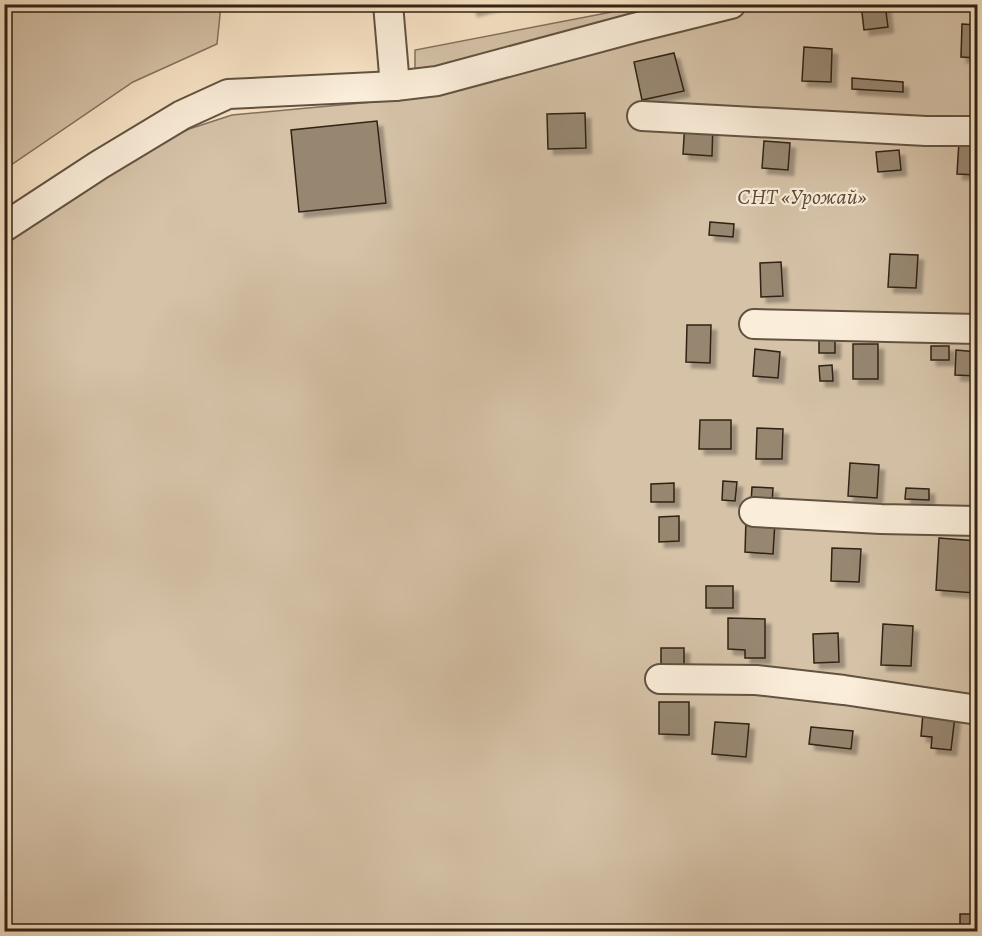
<svg xmlns="http://www.w3.org/2000/svg" width="982" height="936" font-family="Alegreya,serif">
  <style>
    .green { fill: #d5c2a7; stroke: #82725e; stroke-width: 1.5 }
    .building { fill: #978771; stroke: #302315; stroke-width: 1.5; filter: url(#shadow) }
    .lines { fill: none; stroke-linecap: round; stroke-linejoin: round }
    .minor-casing { stroke: #625341; stroke-width: 32 }
    .minor { stroke: #faedd9; stroke-width: 28 }
    .labels { text-anchor: middle; dominant-baseline: central; stroke-width: 4.5; stroke-linejoin: round; paint-order: stroke }
    .park-label { font-size: 22px; font-style: italic; fill: #594b3a; stroke: #faedd9 }
  </style>
  <defs>
    <filter id="shadow"><feDropShadow dx="5.5" dy="5.5" stdDeviation="1.5" flood-color="#0004"/></filter>
  </defs>
  <rect width="100%" height="100%" fill="#f7e3c5"/>
  <filter id="stains"><feTurbulence type="fractalNoise" baseFrequency=".00333" numOctaves="4"/><feColorMatrix values="0 0 0 0 .2 0 0 0 0 .09 0 0 0 0 .02 0 0 0 .5 -.17"/></filter>
  <radialGradient id="worn" r=".72"><stop offset=".6" stop-color="#630" stop-opacity="0"/><stop offset="1" stop-color="#630" stop-opacity=".3"/></radialGradient>
  <g class="green">
    <polygon points="5,4 221,5 217,44 133,82 5,169"/>
    <polygon points="648,5 977,5 977,931 5,931 4,232 80,180 189,129 232,115 415,98 415,50"/>
  </g>
  <g class="building">
    <polygon points="470,4 499,4 472,11"/>
    <polygon points="861,4 885,4 888,27 864,30"/>
    <polygon points="962,24 978,25 978,58 961,57"/>
    <polygon points="804,47 832,49 831,82 802,81"/>
    <polygon points="674,53 684,91 642,100 634,62"/>
    <polygon points="852,78 903,82 903,92 852,89"/>
    <polygon points="585,113 586,148 548,149 547,114"/>
    <polygon points="377,121 386,203 299,212 291,130"/>
    <polygon points="685,121 713,123 712,156 683,154"/>
    <polygon points="764,141 790,143 788,170 762,168"/>
    <polygon points="959,141 978,142 978,175 957,174"/>
    <polygon points="899,150 901,170 878,172 876,152"/>
    <polygon points="710,222 734,224 733,237 709,235"/>
    <polygon points="890,254 918,255 916,288 888,287"/>
    <polygon points="781,262 783,296 761,297 760,263"/>
    <polygon points="687,325 711,325 710,363 686,362"/>
    <rect x="819" y="338" width="16" height="15"/>
    <rect x="853" y="344" width="25" height="35"/>
    <rect x="931" y="346" width="18" height="14"/>
    <polygon points="755,349 780,352 778,378 753,376"/>
    <polygon points="956,350 978,352 978,376 955,375"/>
    <polygon points="832,365 833,381 820,381 819,366"/>
    <polygon points="700,420 731,420 731,449 699,449"/>
    <polygon points="757,428 783,429 782,459 756,459"/>
    <polygon points="850,463 879,465 877,498 848,496"/>
    <polygon points="723,481 737,482 735,501 722,500"/>
    <polygon points="674,483 674,502 651,502 651,484"/>
    <polygon points="752,487 773,488 772,504 751,503"/>
    <polygon points="906,488 929,489 929,500 905,499"/>
    <polygon points="679,516 679,541 659,542 659,517"/>
    <polygon points="746,519 775,521 773,554 745,552"/>
    <polygon points="939,538 978,541 975,593 936,590"/>
    <polygon points="832,548 861,549 859,582 831,581"/>
    <rect x="706" y="586" width="27" height="22"/>
    <polygon points="728,618 765,619 765,658 745,658 745,650 728,649"/>
    <polygon points="883,624 913,626 911,666 881,665"/>
    <polygon points="838,633 839,662 814,663 813,634"/>
    <rect x="661" y="648" width="23" height="17"/>
    <polygon points="659,702 689,702 689,735 659,734"/>
    <polygon points="923,713 955,716 951,750 931,748 932,737 921,736"/>
    <polygon points="715,722 749,724 746,757 712,754"/>
    <polygon points="811,727 853,731 851,749 809,744"/>
    <polygon points="976,751 978,751 978,782 973,782"/>
    <rect x="960" y="914" width="18" height="18"/>
  </g>
  <g class="lines">
    <defs>
      <g id="minor">
        <polyline points="388,4 395,86"/>
        <polyline points="642,116 926,131 978,131"/>
        <polyline points="4,227 99,165 182,115 228,94 395,86 437,81 634,28 731,4"/>
        <polyline points="754,324 978,329"/>
        <polyline points="754,512 881,519 978,521"/>
        <polyline points="660,679 756,680 844,690 978,710"/>
      </g>
    </defs>
    <use href="#minor" class="minor-casing"/>
    <use href="#minor" class="minor"/>
  </g>
  <g class="labels">
    <g class="park-label">
      <text x="802" y="197">СНТ «Урожай»</text>
    </g>
  </g>
  <rect width="982" height="936" fill="none" stroke="#f7e3c5" stroke-width="24"/>
  <rect x="6" y="6" width="970" height="924" fill="none" stroke="#302315" stroke-width="3"/>
  <rect x="12" y="12" width="958" height="912" fill="none" stroke="#302315" stroke-width="1.5"/>
  <rect width="100%" height="100%" filter="url(#stains)"/>
  <rect width="100%" height="100%" fill="url(#worn)"/>
</svg>
